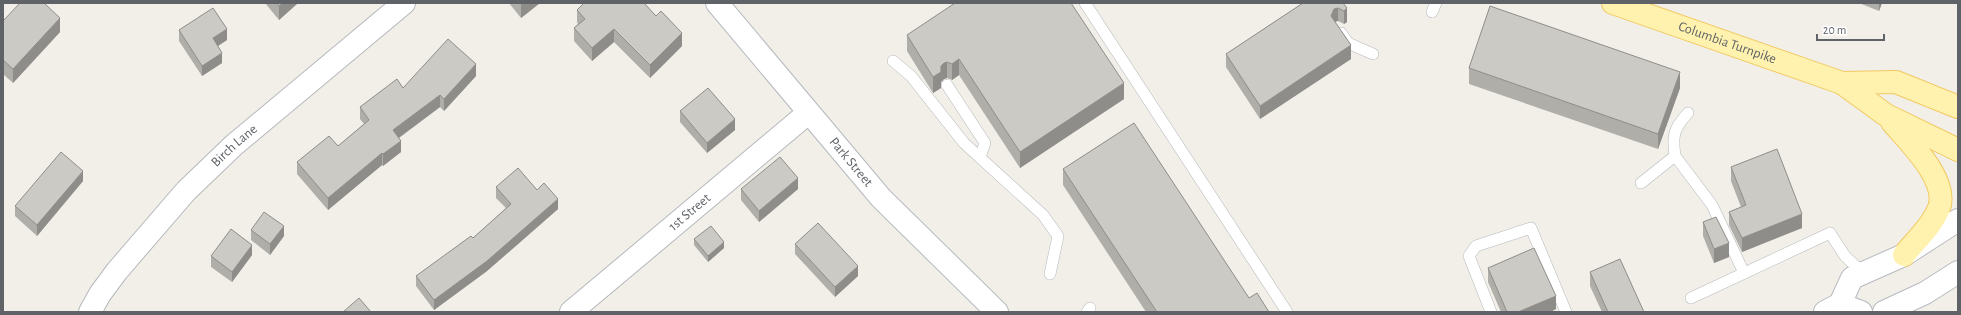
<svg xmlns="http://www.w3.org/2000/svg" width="1961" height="315" font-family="'Alegreya Sans',sans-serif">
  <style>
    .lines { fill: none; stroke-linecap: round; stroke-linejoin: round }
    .lane-casing { stroke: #b5b8bc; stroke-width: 12 }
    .street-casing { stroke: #b5b8bc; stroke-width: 24 }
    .secondary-casing { stroke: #b6babf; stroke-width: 24 }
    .primary-casing { stroke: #f2c960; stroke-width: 24 }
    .lane { stroke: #fff; stroke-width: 11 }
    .street { stroke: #fff; stroke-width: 22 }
    .secondary { stroke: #fff; stroke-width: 22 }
    .primary { stroke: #fff2af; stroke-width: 22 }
    .wall { fill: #afaea9 }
    .shaded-wall { fill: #8f8d8a }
    .building { fill: #cccac5; stroke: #8f8d8a }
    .labels { text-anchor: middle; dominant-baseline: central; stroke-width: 4; stroke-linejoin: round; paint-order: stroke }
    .street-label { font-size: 14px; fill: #5f6368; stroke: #fff }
  </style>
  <rect width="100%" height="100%" fill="#f1efe8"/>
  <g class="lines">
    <defs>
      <g id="lane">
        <polyline points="1085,3 1287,312"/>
        <polyline points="1432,12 1436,3"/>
        <polyline points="1341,33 1348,43 1373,54"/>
        <polyline points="893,61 911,76 964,143 1043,215 1058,236 1050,274"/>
        <polyline points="947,85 985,143 980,157"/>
        <polyline points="1675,156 1712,205 1744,273"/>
        <path d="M1641,183L1675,156C1672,135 1674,128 1688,113"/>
        <polyline points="1691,298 1830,233 1845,256 1864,274"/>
        <polyline points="1087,312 1090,308"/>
        <polyline points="1491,312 1469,256 1476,246 1531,228 1566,312"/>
      </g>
      <g id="street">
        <path id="s1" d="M90,312L100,294L117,271L186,191L234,145L404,3"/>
        <path id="s2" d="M571,312L808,113"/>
      </g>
      <g id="secondary">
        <path id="s3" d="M717,3L881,198L997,312"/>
        <polyline points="1840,304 1861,312"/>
        <polyline points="1825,312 1840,304 1852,278 1904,255 1958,220"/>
        <polyline points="1884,312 1925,293 1958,272"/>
      </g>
      <g id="primary">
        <path id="s4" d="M1613,3L1842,83L1886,115L1958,150"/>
        <polyline points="1842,83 1896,82 1958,107"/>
        <path d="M1892,122C1909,142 1949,180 1939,208C1932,226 1916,240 1904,255"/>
      </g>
    </defs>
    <use href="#lane" class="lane-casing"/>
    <use href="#street" class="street-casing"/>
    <use href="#secondary" class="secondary-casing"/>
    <use href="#primary" class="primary-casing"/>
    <use href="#lane" class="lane"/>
    <use href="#street" class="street"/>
    <use href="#secondary" class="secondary"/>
    <use href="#primary" class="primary"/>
  </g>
  <g class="wall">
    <polygon points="265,3 298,3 279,20"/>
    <polygon points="509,3 540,3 521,18"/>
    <polygon points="1303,3 1347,8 1347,22 1344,24 1338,21 1335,22 1351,59 1260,119 1226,67 1226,54"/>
    <polygon points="1859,3 1882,3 1879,11"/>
    <polygon points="577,10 682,46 650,78 614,42 592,61 574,41 574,28 578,24 577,22"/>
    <polygon points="3,21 60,32 13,83 3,74"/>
    <polygon points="179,30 227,40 218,46 222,63 202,76 179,41"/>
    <polygon points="907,35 1124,99 1020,168 959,75 952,80 947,78 944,79 941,82 941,88 933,93 907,51"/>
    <polygon points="1469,68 1680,88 1658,149 1469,84"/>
    <polygon points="476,76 444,111 440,107 399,138 401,152 383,166 382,165 328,210 297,174 297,162 338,146 364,124 360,119 360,107 403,88"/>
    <polygon points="680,111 735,130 707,153 680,122"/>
    <polygon points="1731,167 1802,228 1742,252 1729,225 1729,212 1741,207 1731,181"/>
    <polygon points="1063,169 1269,312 1146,312 1063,185"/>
    <polygon points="83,181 37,236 15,216 15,206"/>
    <polygon points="496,187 537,190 558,209 487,271 434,310 416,286 416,276 473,238 506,208 496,198"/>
    <polygon points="741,189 798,189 759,222 741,200"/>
    <polygon points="1703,222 1729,257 1714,263 1703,236"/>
    <polygon points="251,230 284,236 270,255 251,240"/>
    <polygon points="694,239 724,248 708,262 694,245"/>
    <polygon points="795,244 858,276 835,297 795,254"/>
    <polygon points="252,255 232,282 211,267 211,256"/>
    <polygon points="1488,268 1556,309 1550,312 1501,312 1488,282"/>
    <polygon points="1590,272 1644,312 1602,312 1590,286"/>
  </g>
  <g class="shaded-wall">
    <polygon points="283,3 298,3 279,20 279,6"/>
    <polygon points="523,3 540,3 521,18 521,4"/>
    <polygon points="1879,3 1882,3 1879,11"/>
    <polygon points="1338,8 1338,21 1334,22 1331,16 1334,9"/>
    <polygon points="1347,8 1347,22 1344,24 1344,11"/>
    <polygon points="60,18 60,32 13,83 13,69"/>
    <polygon points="227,29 227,40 213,49 213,38"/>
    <polygon points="614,29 614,42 592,61 592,48"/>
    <polygon points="682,33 682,46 650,78 650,65"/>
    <polygon points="1351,45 1351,59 1260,119 1260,106"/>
    <polygon points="222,53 222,63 202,76 202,66"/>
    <polygon points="959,59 959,75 952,80 952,64"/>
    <polygon points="947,62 947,78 944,79 941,82 941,88 933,93 933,77 944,63"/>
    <polygon points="476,64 476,76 444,111 444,99"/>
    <polygon points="1680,72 1680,88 1658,149 1658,134"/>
    <polygon points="1124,83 1124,99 1020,168 1020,152"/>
    <polygon points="440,95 440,107 393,142 393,130"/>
    <polygon points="735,119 735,130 707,153 707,143"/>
    <polygon points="401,141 401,152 383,166 383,154"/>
    <polygon points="382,153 382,165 328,210 328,198"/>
    <polygon points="83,171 83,181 37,236 37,225"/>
    <polygon points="798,178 798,189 759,222 759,211"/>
    <polygon points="558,199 558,209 487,271 434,310 434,300"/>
    <polygon points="1802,214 1802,228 1742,252 1742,238"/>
    <polygon points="284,226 284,236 270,255 270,244"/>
    <polygon points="724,242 724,248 708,262 708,256"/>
    <polygon points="1729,243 1729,257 1714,263 1714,249"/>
    <polygon points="252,245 252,255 232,282 232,272"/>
    <polygon points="858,266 858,276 835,297 835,287"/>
    <polygon points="1556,296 1556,309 1550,312 1518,312"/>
  </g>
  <g class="building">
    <polygon points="20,3 44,3 60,18 13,69 3,60 3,21"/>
    <polygon points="277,3 283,3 279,6"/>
    <polygon points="584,3 644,3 656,16 661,11 682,33 650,65 614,29 592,48 574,28 585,19 577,10"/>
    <polygon points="955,3 1071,3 1124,83 1020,152 959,59 952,64 947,62 944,63 941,66 941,72 933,77 907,35"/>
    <polygon points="1303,3 1343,3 1347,8 1344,11 1338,8 1334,9 1331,16 1351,45 1260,106 1226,54"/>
    <polygon points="1490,6 1680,72 1658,134 1469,68"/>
    <polygon points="213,8 227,29 213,38 222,53 202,66 179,30"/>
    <polygon points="448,39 476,64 444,99 440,95 393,130 401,141 383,154 382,153 328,198 297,162 329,136 338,146 369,120 360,107 397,79 403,88"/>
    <polygon points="708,88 735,119 707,143 680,111"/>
    <polygon points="1134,123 1249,298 1257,293 1269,312 1157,312 1063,169"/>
    <polygon points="1777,149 1802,214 1742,238 1729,212 1746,205 1731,167"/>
    <polygon points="61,152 83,171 37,225 15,206"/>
    <polygon points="780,157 798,178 759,211 741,189"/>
    <polygon points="518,168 537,190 544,183 558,199 487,261 434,300 416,276 471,236 473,238 511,204 496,187"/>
    <polygon points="264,212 284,226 270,244 251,230"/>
    <polygon points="1716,217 1729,243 1714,249 1703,222"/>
    <polygon points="818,223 858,266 835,287 795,244"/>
    <polygon points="711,226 724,242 708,256 694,239"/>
    <polygon points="231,229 252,245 232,272 211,256"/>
    <polygon points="1534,248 1556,296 1518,312 1507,312 1488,268"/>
    <polygon points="1620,259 1644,312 1608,312 1590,272"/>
    <polygon points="359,298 371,312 343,312"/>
  </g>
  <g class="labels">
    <g class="street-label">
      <text stroke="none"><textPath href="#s4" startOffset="121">Columbia Turnpike</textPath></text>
      <text stroke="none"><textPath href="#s1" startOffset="221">Birch Lane</textPath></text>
      <text stroke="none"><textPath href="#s3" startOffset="208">Park Street</textPath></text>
      <text stroke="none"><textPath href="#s2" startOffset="155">1st Street</textPath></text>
    </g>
  </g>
  <rect width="1961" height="315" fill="none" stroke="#5f6368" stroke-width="8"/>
  <path d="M1817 34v6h67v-6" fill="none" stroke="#5f6368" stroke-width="2"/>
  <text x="1823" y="34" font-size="12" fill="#5f6368" stroke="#ffffff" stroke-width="3" paint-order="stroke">20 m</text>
</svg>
